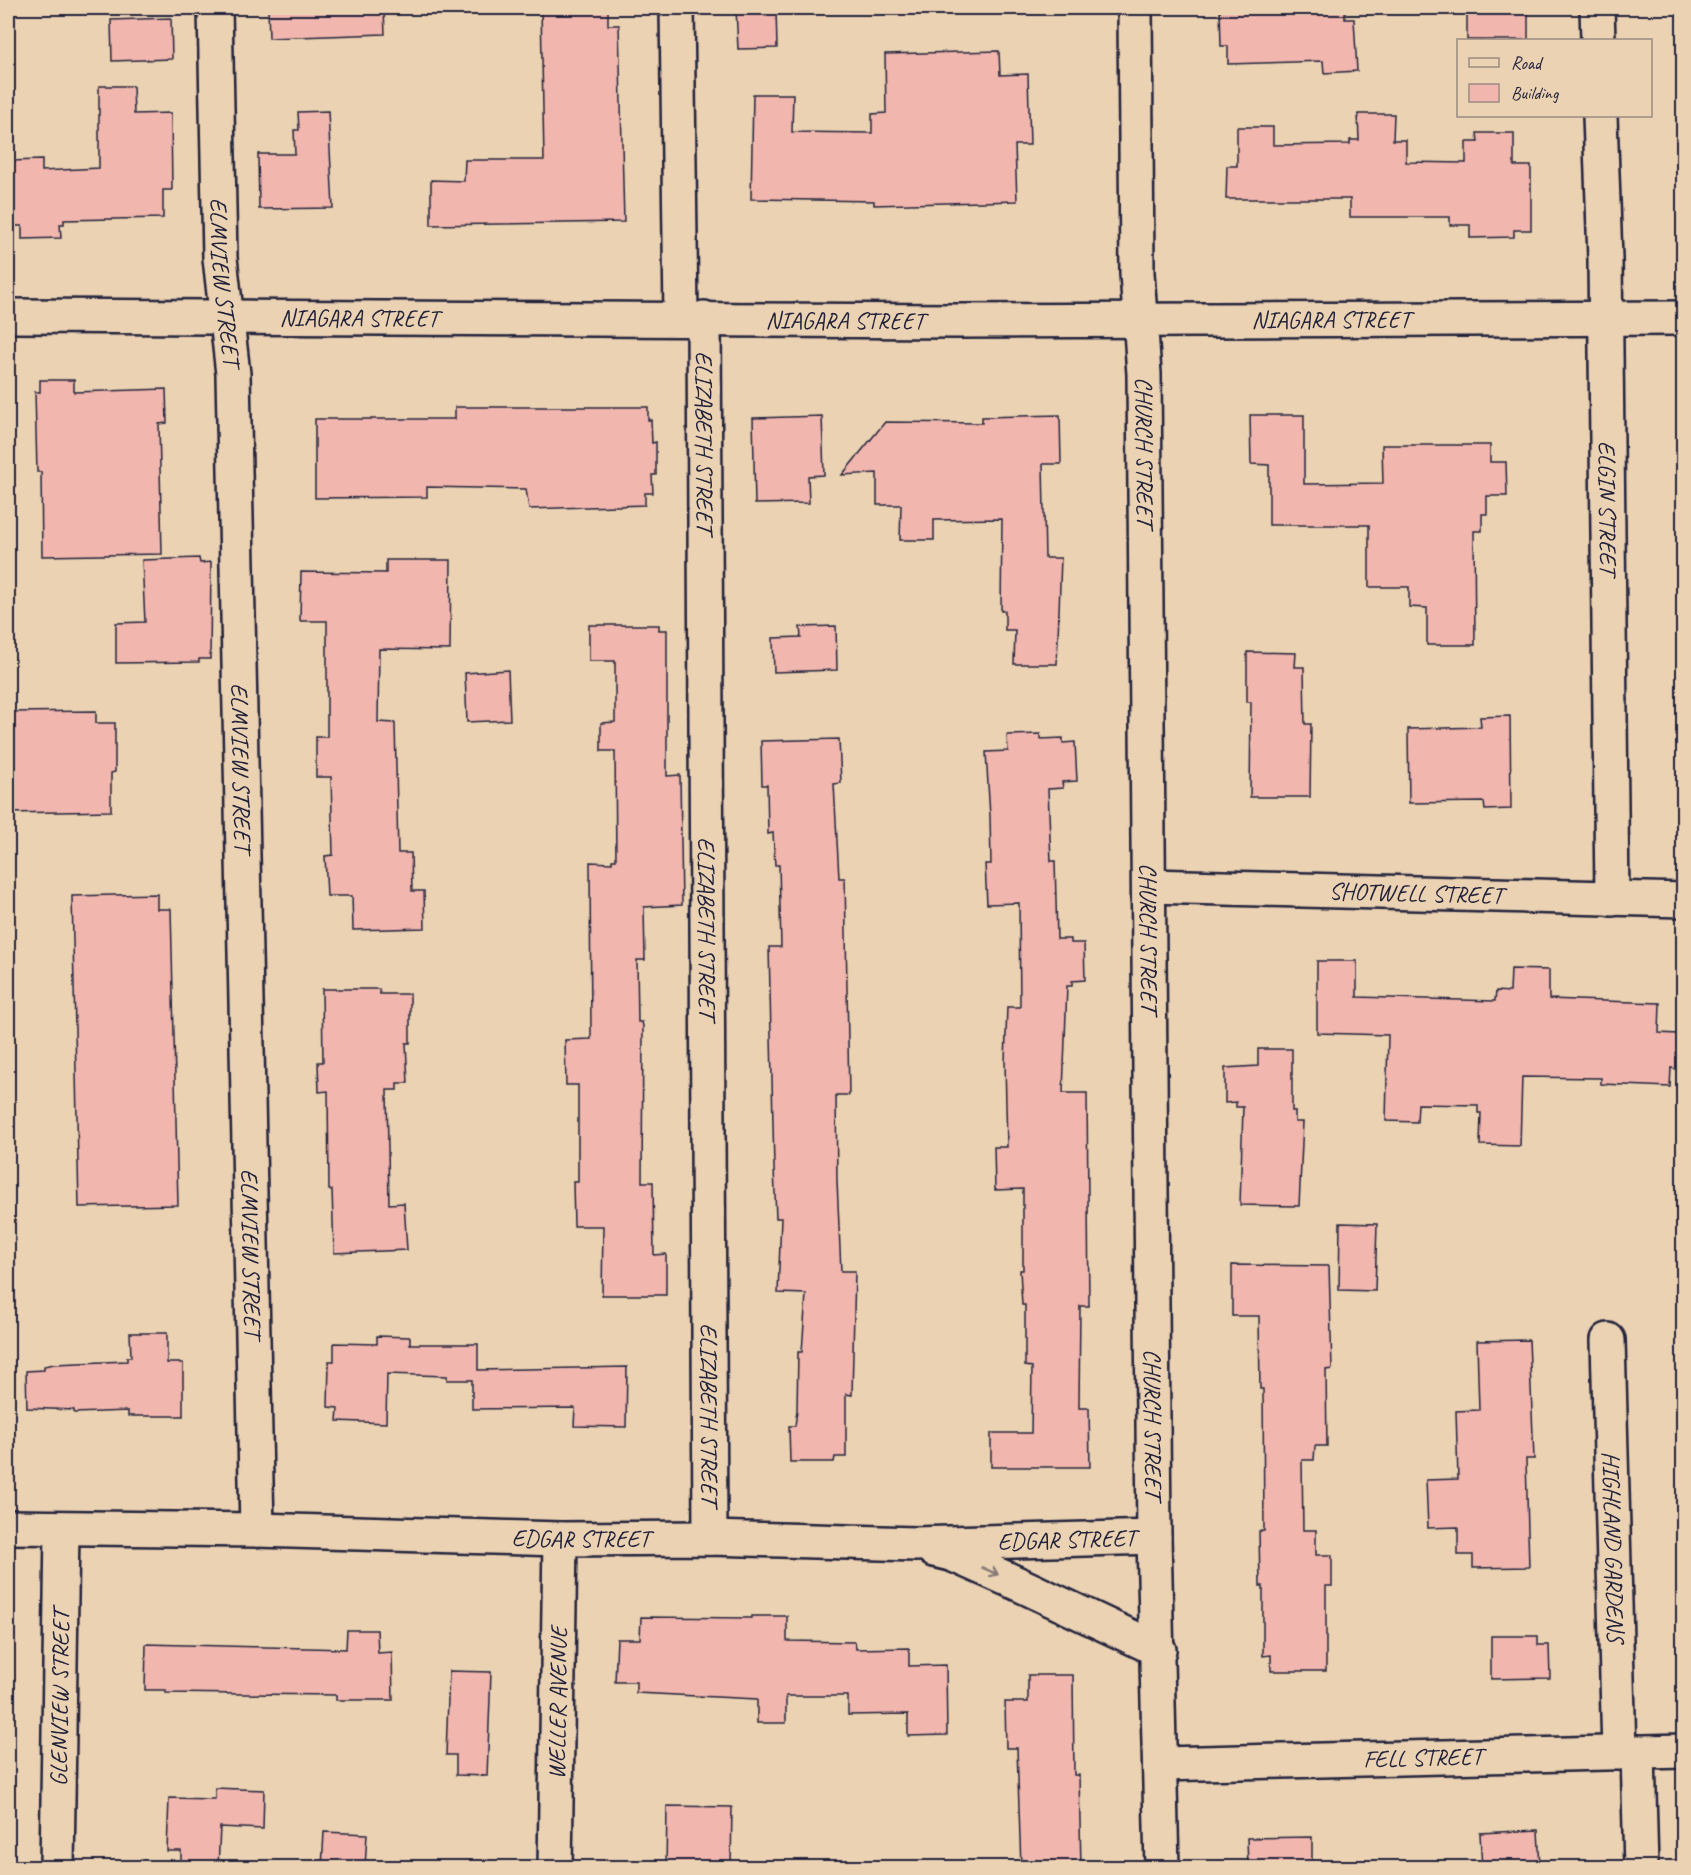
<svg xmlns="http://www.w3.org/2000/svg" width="1691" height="1875" font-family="Caveat,sans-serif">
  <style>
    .building { fill: #f1b6ae; stroke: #22223b; stroke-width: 1.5 }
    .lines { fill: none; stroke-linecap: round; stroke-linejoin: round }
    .minor-casing { stroke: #22223b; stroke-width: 38 }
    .secondary-casing { stroke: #22223b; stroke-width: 38 }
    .minor { stroke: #ebd2b3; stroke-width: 33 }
    .secondary { stroke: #ebd2b3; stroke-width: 33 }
    .oneway { stroke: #867a77 }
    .labels { text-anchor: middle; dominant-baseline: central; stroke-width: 4.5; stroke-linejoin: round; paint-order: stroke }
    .street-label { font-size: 24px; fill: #22223b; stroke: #ebd2b3 }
  </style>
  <rect width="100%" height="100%" fill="#ebd2b3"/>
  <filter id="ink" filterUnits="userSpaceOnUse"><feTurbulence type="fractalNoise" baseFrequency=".0167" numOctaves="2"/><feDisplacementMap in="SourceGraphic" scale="12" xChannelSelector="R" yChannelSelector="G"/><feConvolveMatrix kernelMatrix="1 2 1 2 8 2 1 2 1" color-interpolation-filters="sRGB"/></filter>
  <g filter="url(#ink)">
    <g class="building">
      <polygon points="268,8 384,8 385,34 269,38"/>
      <polygon points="541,8 608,8 608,25 619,25 624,222 431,225 431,180 464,181 465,160 544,160"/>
      <polygon points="736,8 776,8 777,48 738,49"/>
      <polygon points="1220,8 1345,8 1345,19 1354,19 1357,71 1324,73 1323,61 1228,64 1228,46 1221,46"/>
      <rect x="1467" y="8" width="61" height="32"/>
      <polygon points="171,18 172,59 112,61 111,20"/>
      <polygon points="999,51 1000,75 1028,74 1030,145 1015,145 1017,201 874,205 874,201 751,199 753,94 793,94 792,132 872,133 872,114 886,113 885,54"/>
      <polygon points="99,86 133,86 134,114 171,113 172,190 163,190 163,218 64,220 64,224 60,224 61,238 22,239 22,226 8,226 8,161 42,160 42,171 99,168"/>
      <polygon points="328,111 333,208 259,209 258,154 295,154 294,130 299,130 298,112"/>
      <polygon points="1358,114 1394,114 1393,140 1406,140 1406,162 1466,163 1466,142 1478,142 1477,133 1514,133 1514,166 1531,166 1531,230 1514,230 1514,237 1470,238 1470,225 1450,225 1450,217 1350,217 1350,199 1226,199 1227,166 1237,166 1237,127 1273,127 1273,145 1350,144 1350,140 1359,140"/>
      <polygon points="40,380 74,380 74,392 166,389 167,423 159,424 162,554 42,556 41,472 37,472 35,392 40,392"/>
      <polygon points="455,407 648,407 648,420 651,420 652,443 656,442 656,475 652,475 653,493 645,493 645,505 529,509 526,489 427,487 427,497 315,498 315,419 455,419"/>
      <polygon points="1060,415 1061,464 1043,464 1045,558 1061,558 1057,664 1014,664 1015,630 1005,630 1005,611 1001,611 1002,519 934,520 934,540 900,540 901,505 877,505 877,473 842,475 885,422 982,423 982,417"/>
      <polygon points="1250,415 1304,415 1304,484 1383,483 1382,445 1490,445 1490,462 1506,462 1507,496 1487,496 1487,514 1482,514 1482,531 1474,531 1475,645 1427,645 1427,608 1409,607 1409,587 1369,587 1369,525 1269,525 1269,465 1251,464"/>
      <polygon points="822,416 824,475 808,476 809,503 755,504 753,418"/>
      <polygon points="199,558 200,563 211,562 210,659 199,659 199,662 116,663 116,623 145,622 142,560"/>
      <polygon points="386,560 451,560 450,650 379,649 378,722 395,723 398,853 411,853 412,891 424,891 425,928 353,930 352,896 327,896 325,856 333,855 331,777 316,777 316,737 327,737 327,621 300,621 301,572 386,573"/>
      <polygon points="589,625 659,625 659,630 667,630 667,776 680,775 682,905 644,907 645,960 637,960 638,1022 642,1022 643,1026 642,1182 653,1182 654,1255 666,1254 666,1295 602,1295 603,1226 574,1226 573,1182 578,1182 578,1085 566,1085 565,1040 591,1039 590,862 612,863 612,860 616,860 615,751 601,751 601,723 615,722 615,661 589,661"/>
      <polygon points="836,626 837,670 774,672 773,638 801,637 800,627"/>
      <polygon points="1247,652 1296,653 1295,667 1304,667 1305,724 1311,724 1310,797 1250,797 1251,702 1247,702"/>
      <polygon points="508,670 510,720 467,722 465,673"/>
      <polygon points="96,711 96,723 115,723 115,772 111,773 111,811 8,813 8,720 12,720 11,712"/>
      <polygon points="1510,716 1511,809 1485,810 1484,802 1409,803 1408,729 1481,727 1480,717"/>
      <polygon points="1040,734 1040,739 1063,738 1063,743 1075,742 1077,781 1062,782 1063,788 1048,789 1051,861 1055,861 1057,939 1071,939 1071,943 1084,943 1085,980 1072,981 1072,986 1067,986 1063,1093 1087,1093 1089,1306 1080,1306 1079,1408 1089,1408 1090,1467 991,1467 991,1433 1031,1433 1032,1367 1025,1366 1025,1305 1022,1305 1020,1270 1023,1270 1023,1189 995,1190 994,1147 1007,1147 1005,1062 1007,1007 1020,1007 1019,903 987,904 985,864 991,864 990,816 986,752 1008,751 1007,735"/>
      <polygon points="839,739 841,783 834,784 839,878 845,878 849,1095 836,1095 837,1181 841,1271 855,1271 852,1395 846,1394 846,1457 835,1457 834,1462 790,1462 789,1426 795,1426 797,1410 798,1352 802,1352 806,1294 778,1293 781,1218 776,1218 774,1168 769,947 781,947 779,865 775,865 773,833 768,834 767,785 762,785 761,741"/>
      <polygon points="157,894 157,909 171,909 178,1205 79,1207 72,896"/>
      <polygon points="1317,961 1357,961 1357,997 1495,1001 1496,991 1510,992 1511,969 1549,970 1549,999 1660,1003 1659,1033 1678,1034 1677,1069 1671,1068 1670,1087 1601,1084 1601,1078 1522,1077 1520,1146 1480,1145 1481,1113 1478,1113 1478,1105 1418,1104 1417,1122 1386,1121 1388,1035 1317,1033"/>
      <polygon points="322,989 379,989 380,994 410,994 410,1043 406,1043 408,1083 397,1083 397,1090 387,1090 389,1204 404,1203 407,1250 334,1253 332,1190 329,1190 328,1091 319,1092 318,1062 323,1062"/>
      <polygon points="1258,1049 1292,1049 1292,1111 1295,1111 1295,1122 1303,1122 1299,1206 1240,1205 1243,1107 1236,1107 1236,1102 1225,1103 1225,1068 1258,1066"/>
      <polygon points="1340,1223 1377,1224 1375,1291 1339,1290"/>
      <polygon points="1232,1265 1329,1266 1332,1369 1326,1370 1327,1446 1315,1446 1314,1460 1302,1460 1303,1530 1316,1530 1316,1555 1332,1555 1332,1586 1326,1586 1326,1671 1271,1671 1271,1655 1263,1656 1263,1586 1260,1586 1259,1531 1264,1531 1263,1389 1260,1389 1259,1316 1232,1316"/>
      <polygon points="130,1333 167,1333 167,1363 183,1363 183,1416 128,1416 128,1411 74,1413 74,1410 27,1408 26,1371 44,1370 44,1366 54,1364 127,1361 127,1357 131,1357"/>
      <polygon points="377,1336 410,1337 410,1344 478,1344 478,1370 627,1367 626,1427 574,1426 575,1408 472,1409 472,1380 447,1380 447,1376 387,1374 386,1423 337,1421 338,1408 328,1407 329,1361 334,1361 334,1343 377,1344"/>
      <polygon points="1529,1340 1534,1459 1526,1459 1529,1567 1473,1568 1473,1555 1458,1555 1458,1527 1428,1528 1426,1480 1458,1479 1456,1411 1479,1410 1477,1341"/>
      <polygon points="751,1616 787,1616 787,1641 855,1642 856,1649 909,1648 909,1666 946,1665 947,1735 908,1736 908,1714 848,1715 848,1696 786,1696 786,1723 757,1723 757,1699 636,1693 636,1682 615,1682 617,1639 640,1639 641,1617 751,1618"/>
      <polygon points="347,1630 377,1630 378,1653 392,1652 393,1700 336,1700 336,1695 166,1693 166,1690 145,1690 146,1644 346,1649"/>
      <polygon points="1491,1636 1538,1636 1538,1645 1549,1645 1550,1678 1491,1679"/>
      <polygon points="449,1671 491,1672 487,1776 456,1775 456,1755 446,1755"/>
      <polygon points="1028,1675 1073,1675 1074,1775 1079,1775 1081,1868 1021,1868 1017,1748 1006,1748 1005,1702 1028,1702"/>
      <polygon points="215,1788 264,1790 263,1829 220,1827 218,1868 181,1868 181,1851 167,1851 169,1798 215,1799"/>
      <polygon points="667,1806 732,1807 731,1868 666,1868"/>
      <polygon points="1538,1830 1540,1868 1482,1868 1480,1833"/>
      <polygon points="324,1832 367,1834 365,1868 322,1868"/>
      <polygon points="1312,1837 1312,1868 1248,1868 1247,1838"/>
    </g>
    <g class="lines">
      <defs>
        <g id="minor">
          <path id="s1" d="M215,8L220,258L233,374L257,1530"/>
          <polyline points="677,8 681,317"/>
          <path id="s2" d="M1135,8L1137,273L1144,374L1154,1537L1162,1868"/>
          <polyline points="1597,8 1598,40"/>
          <path id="s3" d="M1600,116L1605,259L1612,899"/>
          <path id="s4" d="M704,318L710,1538"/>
          <path id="s5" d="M1149,886L1684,900"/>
          <path id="s6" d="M1608,1340L1619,1753"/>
          <path id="s7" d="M8,1527L257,1530L560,1539L710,1538L915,1544L1154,1537"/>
          <polyline points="934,1550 951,1554 1023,1586 1159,1650"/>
          <polyline points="1638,1752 1641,1868"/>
          <path id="s8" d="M1162,1764L1684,1751"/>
          <path id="s9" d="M57,1868L62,1529"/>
          <path id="s10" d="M555,1868L560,1539"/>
        </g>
        <g id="secondary">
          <path id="s11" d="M8,316L960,321L1684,318"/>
        </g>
      </defs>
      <use href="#minor" class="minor-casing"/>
      <use href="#secondary" class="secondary-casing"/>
      <use href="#minor" class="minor"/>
      <use href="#secondary" class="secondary"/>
    </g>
    <defs><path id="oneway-shaft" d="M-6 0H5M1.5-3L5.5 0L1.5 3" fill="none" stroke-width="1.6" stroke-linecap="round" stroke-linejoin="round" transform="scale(1.5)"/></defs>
    <use class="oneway" href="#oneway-shaft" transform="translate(990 1571) rotate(24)"/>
  </g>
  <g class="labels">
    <g class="street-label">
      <text stroke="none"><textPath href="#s1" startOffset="274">ELMVIEW STREET</textPath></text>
      <text stroke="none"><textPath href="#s11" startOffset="351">NIAGARA STREET</textPath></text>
      <text stroke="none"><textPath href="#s11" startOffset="837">NIAGARA STREET</textPath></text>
      <text stroke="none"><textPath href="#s11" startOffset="1323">NIAGARA STREET</textPath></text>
      <text stroke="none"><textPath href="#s4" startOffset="124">ELIZABETH STREET</textPath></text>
      <text stroke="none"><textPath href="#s2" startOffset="444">CHURCH STREET</textPath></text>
      <text stroke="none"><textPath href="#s3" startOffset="392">ELGIN STREET</textPath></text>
      <text stroke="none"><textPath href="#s1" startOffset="760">ELMVIEW STREET</textPath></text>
      <text stroke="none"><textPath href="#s5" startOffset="267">SHOTWELL STREET</textPath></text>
      <text stroke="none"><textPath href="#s4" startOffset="610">ELIZABETH STREET</textPath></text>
      <text stroke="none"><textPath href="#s2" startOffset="930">CHURCH STREET</textPath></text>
      <text stroke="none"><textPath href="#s1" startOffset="1246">ELMVIEW STREET</textPath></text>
      <text stroke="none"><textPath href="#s4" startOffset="1096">ELIZABETH STREET</textPath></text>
      <text stroke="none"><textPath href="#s2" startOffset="1416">CHURCH STREET</textPath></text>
      <text stroke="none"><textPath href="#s7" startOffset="573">EDGAR STREET</textPath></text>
      <text stroke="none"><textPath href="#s7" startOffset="1059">EDGAR STREET</textPath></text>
      <text stroke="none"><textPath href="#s6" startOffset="207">HIGHLAND GARDENS</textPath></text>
      <text stroke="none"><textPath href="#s9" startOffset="170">GLENVIEW STREET</textPath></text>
      <text stroke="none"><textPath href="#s10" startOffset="165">WELLER AVENUE</textPath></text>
      <text stroke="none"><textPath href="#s8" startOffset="261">FELL STREET</textPath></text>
    </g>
  </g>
  <rect width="1691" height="1875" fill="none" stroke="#ebd2b3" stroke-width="30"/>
  <rect x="15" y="15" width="1661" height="1845" fill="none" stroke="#22223b" stroke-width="2" filter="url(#ink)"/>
  <rect x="1457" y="39" width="195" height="78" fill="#ebd2b3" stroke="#9b8c83" stroke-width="1.5"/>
  <rect x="1469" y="58" width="30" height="9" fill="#ebd2b3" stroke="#9b8c83" stroke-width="1.5"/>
  <text x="1511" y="69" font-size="18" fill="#22223b">Road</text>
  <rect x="1469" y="84" width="30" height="18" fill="#f1b6ae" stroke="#9b8c83" stroke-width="1.5"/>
  <text x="1511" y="99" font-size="18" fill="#22223b">Building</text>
</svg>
